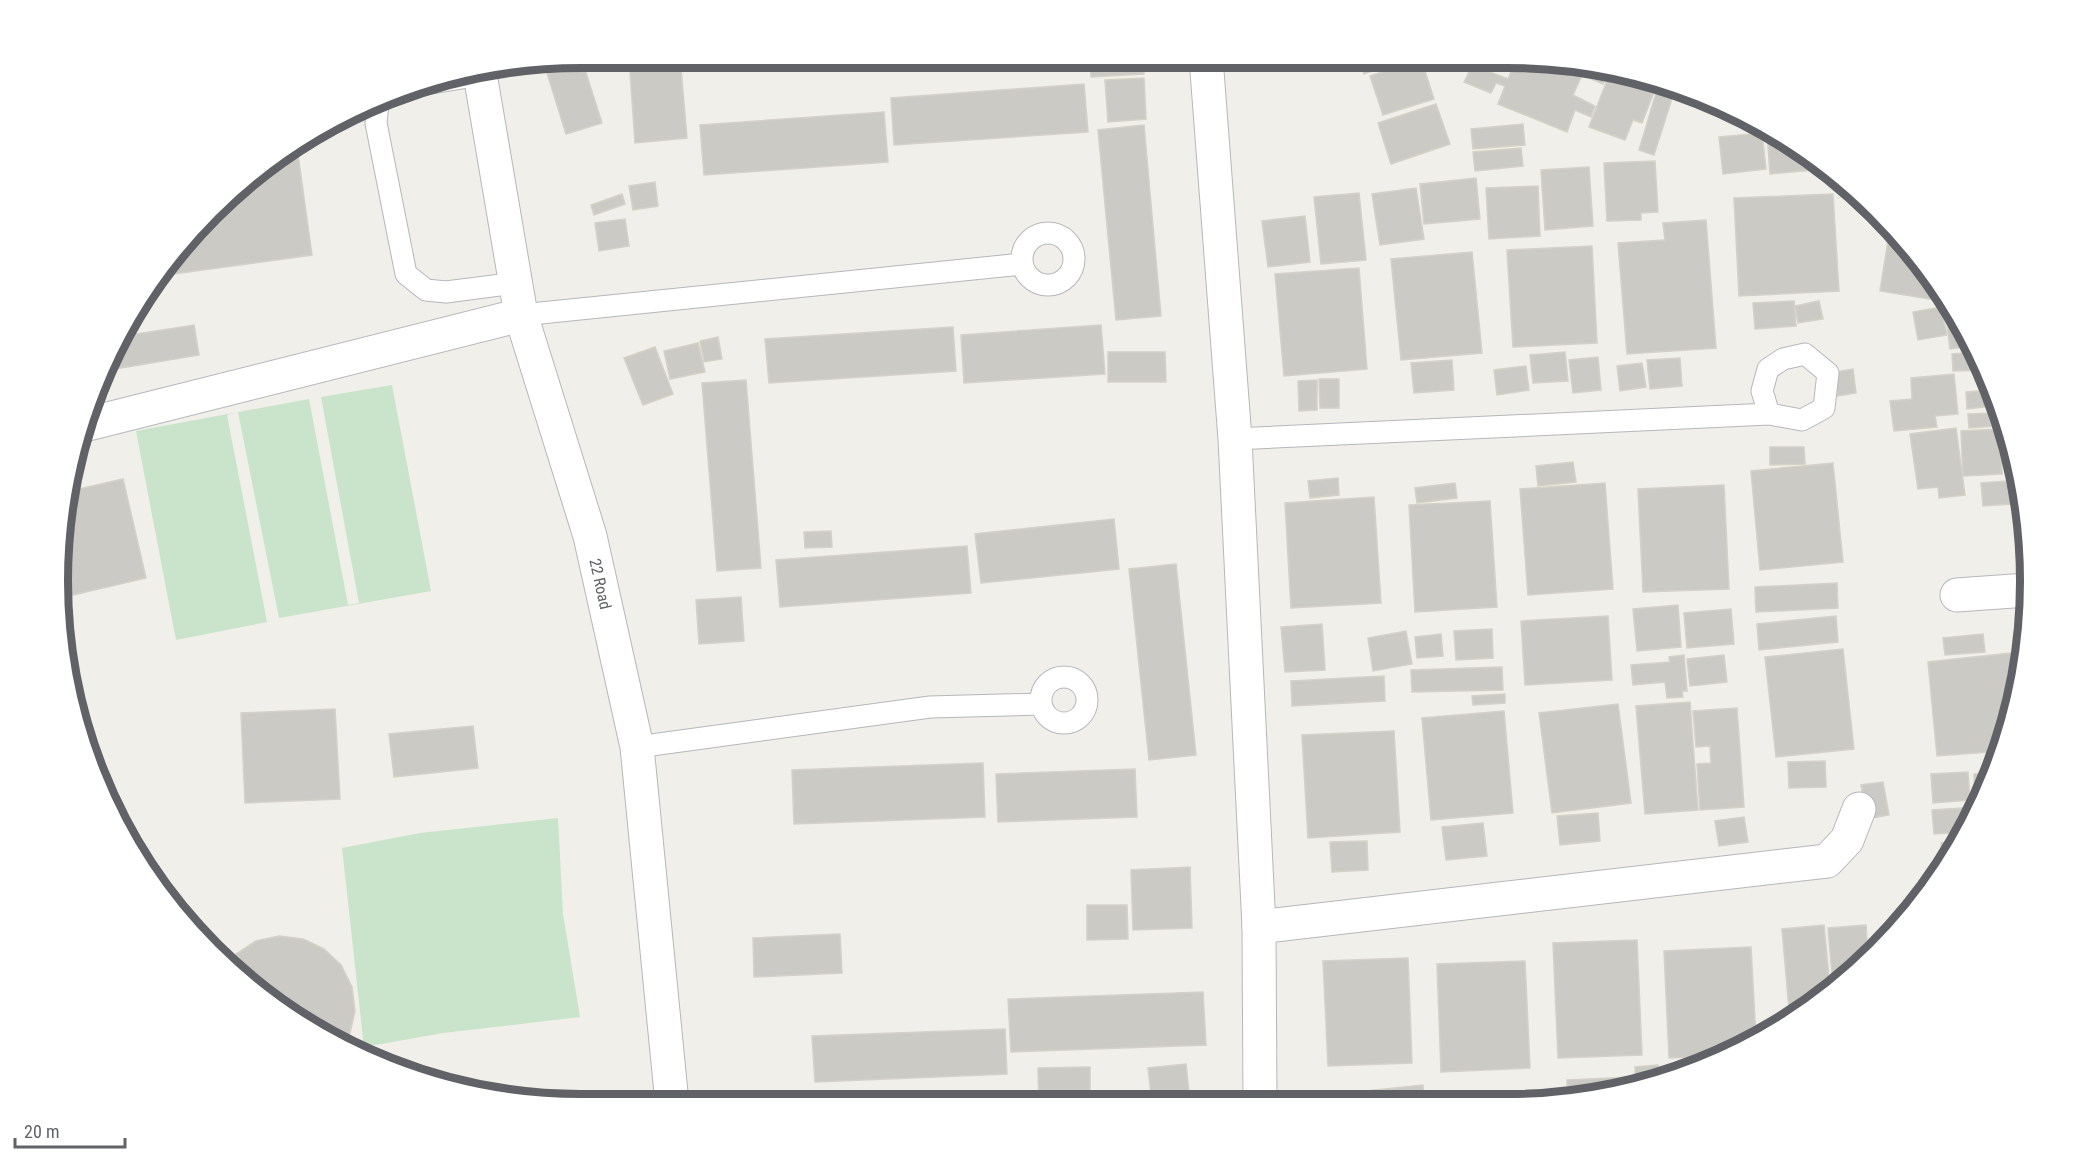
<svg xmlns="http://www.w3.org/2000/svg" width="2087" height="1162" font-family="'Roboto Condensed',sans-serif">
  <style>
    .green { fill: #c9e4cb }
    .building { fill: #cbcac5; stroke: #d4d1c7; stroke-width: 1.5 }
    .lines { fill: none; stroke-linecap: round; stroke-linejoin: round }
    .service-casing { stroke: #b5b7bb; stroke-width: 23 }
    .minor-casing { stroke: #b5b7bb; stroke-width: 35 }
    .service { stroke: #fff; stroke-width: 21 }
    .minor { stroke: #fff; stroke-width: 33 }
    .labels { text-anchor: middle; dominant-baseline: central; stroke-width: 5; stroke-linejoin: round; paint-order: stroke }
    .street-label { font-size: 16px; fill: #606267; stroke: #fff }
    .rim { fill: none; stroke: #606267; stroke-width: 8 }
  </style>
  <rect width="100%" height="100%" fill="#f0efe9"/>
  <g class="green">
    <polygon points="392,385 431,591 279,618 238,412 227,415 267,622 176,640 136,431 309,399 348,605 359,603 321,397"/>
    <polygon points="558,818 563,914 580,1017 443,1033 364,1047 342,848 420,833"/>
  </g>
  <g class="building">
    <polygon points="581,57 602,123 566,134 544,63"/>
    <polygon points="629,57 680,57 687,138 635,143"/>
    <polygon points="1090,58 1143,58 1144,74 1091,77"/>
    <polygon points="1357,58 1406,58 1364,74"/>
    <polygon points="1458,58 1496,58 1490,72 1508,79 1516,60 1511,58 1540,58 1609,69 1603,84 1582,75 1573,95 1595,106 1591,117 1575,110 1567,132 1498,104 1505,86 1496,83 1491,93 1464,82 1469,72 1455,67"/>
    <polygon points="1421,59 1434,99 1383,115 1370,76"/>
    <polygon points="1611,70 1642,75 1658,81 1642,123 1633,120 1625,140 1589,127"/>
    <polygon points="1144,78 1146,119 1108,122 1105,80"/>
    <polygon points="1659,83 1675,89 1654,155 1639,150"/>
    <polygon points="1084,84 1088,132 894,145 891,98"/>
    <polygon points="1436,104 1450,144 1391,164 1378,123"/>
    <polygon points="884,112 888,162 704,175 700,125"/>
    <polygon points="1523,124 1525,145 1473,149 1471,129"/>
    <polygon points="1144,125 1161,316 1116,320 1098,130"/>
    <polygon points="1774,131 1826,169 1770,174 1767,132"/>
    <polygon points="1762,133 1766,169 1723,174 1719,137"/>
    <polygon points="297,147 312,255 159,276 262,165"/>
    <polygon points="1521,148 1523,166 1475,171 1473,152"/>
    <polygon points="1655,161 1658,212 1641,213 1641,220 1607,221 1604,163"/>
    <polygon points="1589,167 1593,226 1545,230 1541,170"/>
    <polygon points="1476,178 1480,219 1424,224 1420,184"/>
    <polygon points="655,182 658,206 633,210 629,186"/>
    <polygon points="1538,186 1540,236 1489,239 1486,188"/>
    <polygon points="1416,188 1424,239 1380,245 1372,194"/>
    <polygon points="1359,193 1366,260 1321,264 1314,197"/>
    <polygon points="622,194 625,204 594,215 591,205"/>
    <polygon points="1833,194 1839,291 1739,296 1734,198"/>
    <polygon points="1305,216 1310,262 1268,267 1262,221"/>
    <polygon points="625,219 629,246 599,251 595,223"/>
    <polygon points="1706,220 1716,348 1627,354 1618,243 1665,240 1663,223"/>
    <polygon points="1890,228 1922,262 1937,286 1935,300 1880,291"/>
    <polygon points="1592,246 1597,343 1513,347 1507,250"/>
    <polygon points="1472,252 1482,353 1401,360 1391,259"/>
    <polygon points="1359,268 1367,369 1284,376 1275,274"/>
    <polygon points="1794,301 1796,326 1755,329 1753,303"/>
    <polygon points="1819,301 1823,319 1798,323 1795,306"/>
    <polygon points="1941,307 1947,335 1918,340 1913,312"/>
    <polygon points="1959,322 1974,346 1950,349 1947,324"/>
    <polygon points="194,325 199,355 109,370 124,336"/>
    <polygon points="1101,325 1105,374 964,383 961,335"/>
    <polygon points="953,327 956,371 769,383 765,339"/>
    <polygon points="718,337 722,359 704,362 700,341"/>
    <polygon points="698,343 705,372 670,379 664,351"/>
    <polygon points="655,347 673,394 643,405 624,358"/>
    <polygon points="1108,352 1165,352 1166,382 1108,382"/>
    <polygon points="1565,352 1568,381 1533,383 1530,355"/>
    <polygon points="1977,352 1984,370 1953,371 1952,354"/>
    <polygon points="1598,357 1601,390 1573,393 1569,360"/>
    <polygon points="1680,358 1682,386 1650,389 1647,360"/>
    <polygon points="1452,360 1454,390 1414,393 1411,363"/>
    <polygon points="1642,363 1646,387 1620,391 1617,366"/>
    <polygon points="1526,366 1529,390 1497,395 1494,370"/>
    <polygon points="1853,369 1856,393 1838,396 1835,372"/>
    <polygon points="1954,374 1958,414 1935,416 1937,427 1894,431 1890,401 1912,399 1911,378"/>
    <polygon points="1319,379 1339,379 1339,408 1320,408"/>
    <polygon points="746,380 761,568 717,571 702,383"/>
    <polygon points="1317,380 1317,410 1299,411 1298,381"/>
    <polygon points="1991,390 1992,406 1967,409 1966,392"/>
    <polygon points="1995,413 1996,426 1969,428 1968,414"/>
    <polygon points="1956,428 1965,495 1939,498 1938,487 1918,489 1910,434"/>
    <polygon points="1999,429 2002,474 1963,476 1961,431"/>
    <polygon points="1770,447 1804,447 1805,464 1770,465"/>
    <polygon points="1573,462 1576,482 1538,486 1536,466"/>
    <polygon points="1833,463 1843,562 1760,570 1751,471"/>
    <polygon points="1338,478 1339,495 1310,498 1308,481"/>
    <polygon points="123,479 146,578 60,598 70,491"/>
    <polygon points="2008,481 2011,504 1983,506 1981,483"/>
    <polygon points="1455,483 1457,498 1417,503 1415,488"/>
    <polygon points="1605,483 1613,589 1528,595 1520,489"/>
    <polygon points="1724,485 1729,589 1643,592 1638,489"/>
    <polygon points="1374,497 1381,603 1291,608 1285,503"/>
    <polygon points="1490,501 1497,607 1415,612 1409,505"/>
    <polygon points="1114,519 1119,569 981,583 975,534"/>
    <polygon points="831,531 832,547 805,548 804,532"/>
    <polygon points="967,546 971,593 780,607 776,560"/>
    <polygon points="1176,564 1196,755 1149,760 1129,569"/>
    <polygon points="1837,583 1838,608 1756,612 1755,587"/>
    <polygon points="741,597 744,641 699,644 696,600"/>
    <polygon points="1678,605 1681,647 1637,651 1633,609"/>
    <polygon points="1731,609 1734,644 1687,648 1684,613"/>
    <polygon points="1608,616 1612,680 1525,685 1521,621"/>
    <polygon points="1836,616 1838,642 1759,650 1757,624"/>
    <polygon points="1322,624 1325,670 1285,672 1281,627"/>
    <polygon points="1492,629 1493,658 1456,660 1454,631"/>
    <polygon points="1406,631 1412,664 1373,671 1368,638"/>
    <polygon points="1441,634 1443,656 1417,658 1415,637"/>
    <polygon points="1983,634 1985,652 1945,655 1943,638"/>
    <polygon points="1843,649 1854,749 1776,757 1765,657"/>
    <polygon points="2010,653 2014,698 2001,751 1937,756 1928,662"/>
    <polygon points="1684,655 1687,691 1682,691 1683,697 1667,698 1665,682 1633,685 1631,665 1670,662 1669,657"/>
    <polygon points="1724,655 1727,682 1690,686 1687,659"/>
    <polygon points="1502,667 1503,690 1412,692 1411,670"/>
    <polygon points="1384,676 1385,701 1292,706 1291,681"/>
    <polygon points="1505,694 1505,703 1473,705 1472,696"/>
    <polygon points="1690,702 1698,810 1645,814 1636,706"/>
    <polygon points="1618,704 1631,803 1552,813 1539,713"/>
    <polygon points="1737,708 1744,807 1700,810 1697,764 1711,763 1710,746 1696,747 1693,711"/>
    <polygon points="335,709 340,799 245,803 241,713"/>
    <polygon points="1504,711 1513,813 1431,820 1422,718"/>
    <polygon points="473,726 478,768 394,777 389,734"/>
    <polygon points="1394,731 1400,832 1308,838 1302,735"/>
    <polygon points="1825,761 1826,787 1789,788 1788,762"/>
    <polygon points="983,763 985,817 794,824 792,770"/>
    <polygon points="1135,769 1137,817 998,822 996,774"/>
    <polygon points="1968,772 1970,800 1933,803 1931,774"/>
    <polygon points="1991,773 1981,797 1975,798 1974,774"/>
    <polygon points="1883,782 1889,815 1867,819 1861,785"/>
    <polygon points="1976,807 1965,832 1934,834 1932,810"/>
    <polygon points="1598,813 1600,841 1560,845 1557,816"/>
    <polygon points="1744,817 1748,842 1719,846 1715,821"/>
    <polygon points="1483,823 1487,856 1446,860 1442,827"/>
    <polygon points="1367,841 1368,870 1332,872 1330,842"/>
    <polygon points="1961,841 1960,843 1943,867 1941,843"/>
    <polygon points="1190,867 1192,928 1133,930 1131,870"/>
    <polygon points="1087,905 1127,905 1128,939 1087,940"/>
    <polygon points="1824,925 1830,988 1797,1016 1790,1021 1782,929"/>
    <polygon points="1866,925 1868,955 1833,986 1828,928"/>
    <polygon points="840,934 842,973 754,977 753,938"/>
    <polygon points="279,936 303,939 324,949 341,965 352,987 355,1011 350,1033 344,1045 319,1035 230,962 236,954 256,941"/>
    <polygon points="1637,940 1642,1055 1558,1058 1553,943"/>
    <polygon points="1751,947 1756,1039 1724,1056 1669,1058 1664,951"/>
    <polygon points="1408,958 1412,1063 1328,1066 1323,961"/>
    <polygon points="1525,961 1530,1068 1441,1072 1437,964"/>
    <polygon points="1203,992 1206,1045 1011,1052 1008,999"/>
    <polygon points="1005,1029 1007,1074 815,1082 812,1036"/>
    <polygon points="1186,1064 1190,1102 1152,1102 1148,1068"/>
    <polygon points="1658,1065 1660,1078 1636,1084 1635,1067"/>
    <polygon points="1704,1066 1669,1075 1668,1069"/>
    <polygon points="1090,1067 1090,1102 1039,1102 1038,1068"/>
    <polygon points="1631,1077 1631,1085 1568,1101 1567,1080"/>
    <polygon points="1423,1085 1424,1101 1367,1101 1366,1091"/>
    <polygon points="1527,1094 1527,1101 1438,1101 1438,1097"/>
    <polygon points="852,1099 852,1103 791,1103 791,1101"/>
  </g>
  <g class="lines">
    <defs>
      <g id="service">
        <polyline points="408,87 480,75"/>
        <polyline points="378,103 376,123 406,274 426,290 446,292 516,283"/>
        <circle cx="1048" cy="259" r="26"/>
        <polyline points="521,315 1022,264"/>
        <polyline points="1235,439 1769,414 1802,420 1824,408 1828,373 1805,354 1783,359 1768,369 1762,391 1769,414"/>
        <circle cx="1064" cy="700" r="23"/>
        <polyline points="637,747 930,707 1041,704"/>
      </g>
      <g id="minor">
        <polyline points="1206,58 1235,439 1259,927 1260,1102"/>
        <path id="s1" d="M480,74L521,315L590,536L637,747L672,1103"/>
        <polyline points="84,425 521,315"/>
        <polyline points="1957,595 2027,590"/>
        <polyline points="1259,927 1827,861 1847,840 1859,809"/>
      </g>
    </defs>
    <use href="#service" class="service-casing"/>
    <use href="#minor" class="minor-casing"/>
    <use href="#service" class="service"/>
    <use href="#minor" class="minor"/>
  </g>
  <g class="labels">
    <g class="street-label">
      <text stroke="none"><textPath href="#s1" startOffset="525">22 Road</textPath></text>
    </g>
  </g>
  <path d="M0 0H2087V1162H0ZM581 68H1507A513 513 0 0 1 2020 581V581A513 513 0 0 1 1507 1094H581A513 513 0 0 1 68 581V581A513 513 0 0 1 581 68Z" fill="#fff" fill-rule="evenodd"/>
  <path class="rim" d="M581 68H1507A513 513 0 0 1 2020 581V581A513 513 0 0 1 1507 1094H581A513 513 0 0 1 68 581V581A513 513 0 0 1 581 68Z"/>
  <path d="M15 1138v9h110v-9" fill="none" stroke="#606267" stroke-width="3"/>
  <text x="24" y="1138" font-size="18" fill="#606267" stroke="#ffffff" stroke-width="4.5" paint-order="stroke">20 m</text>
</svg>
